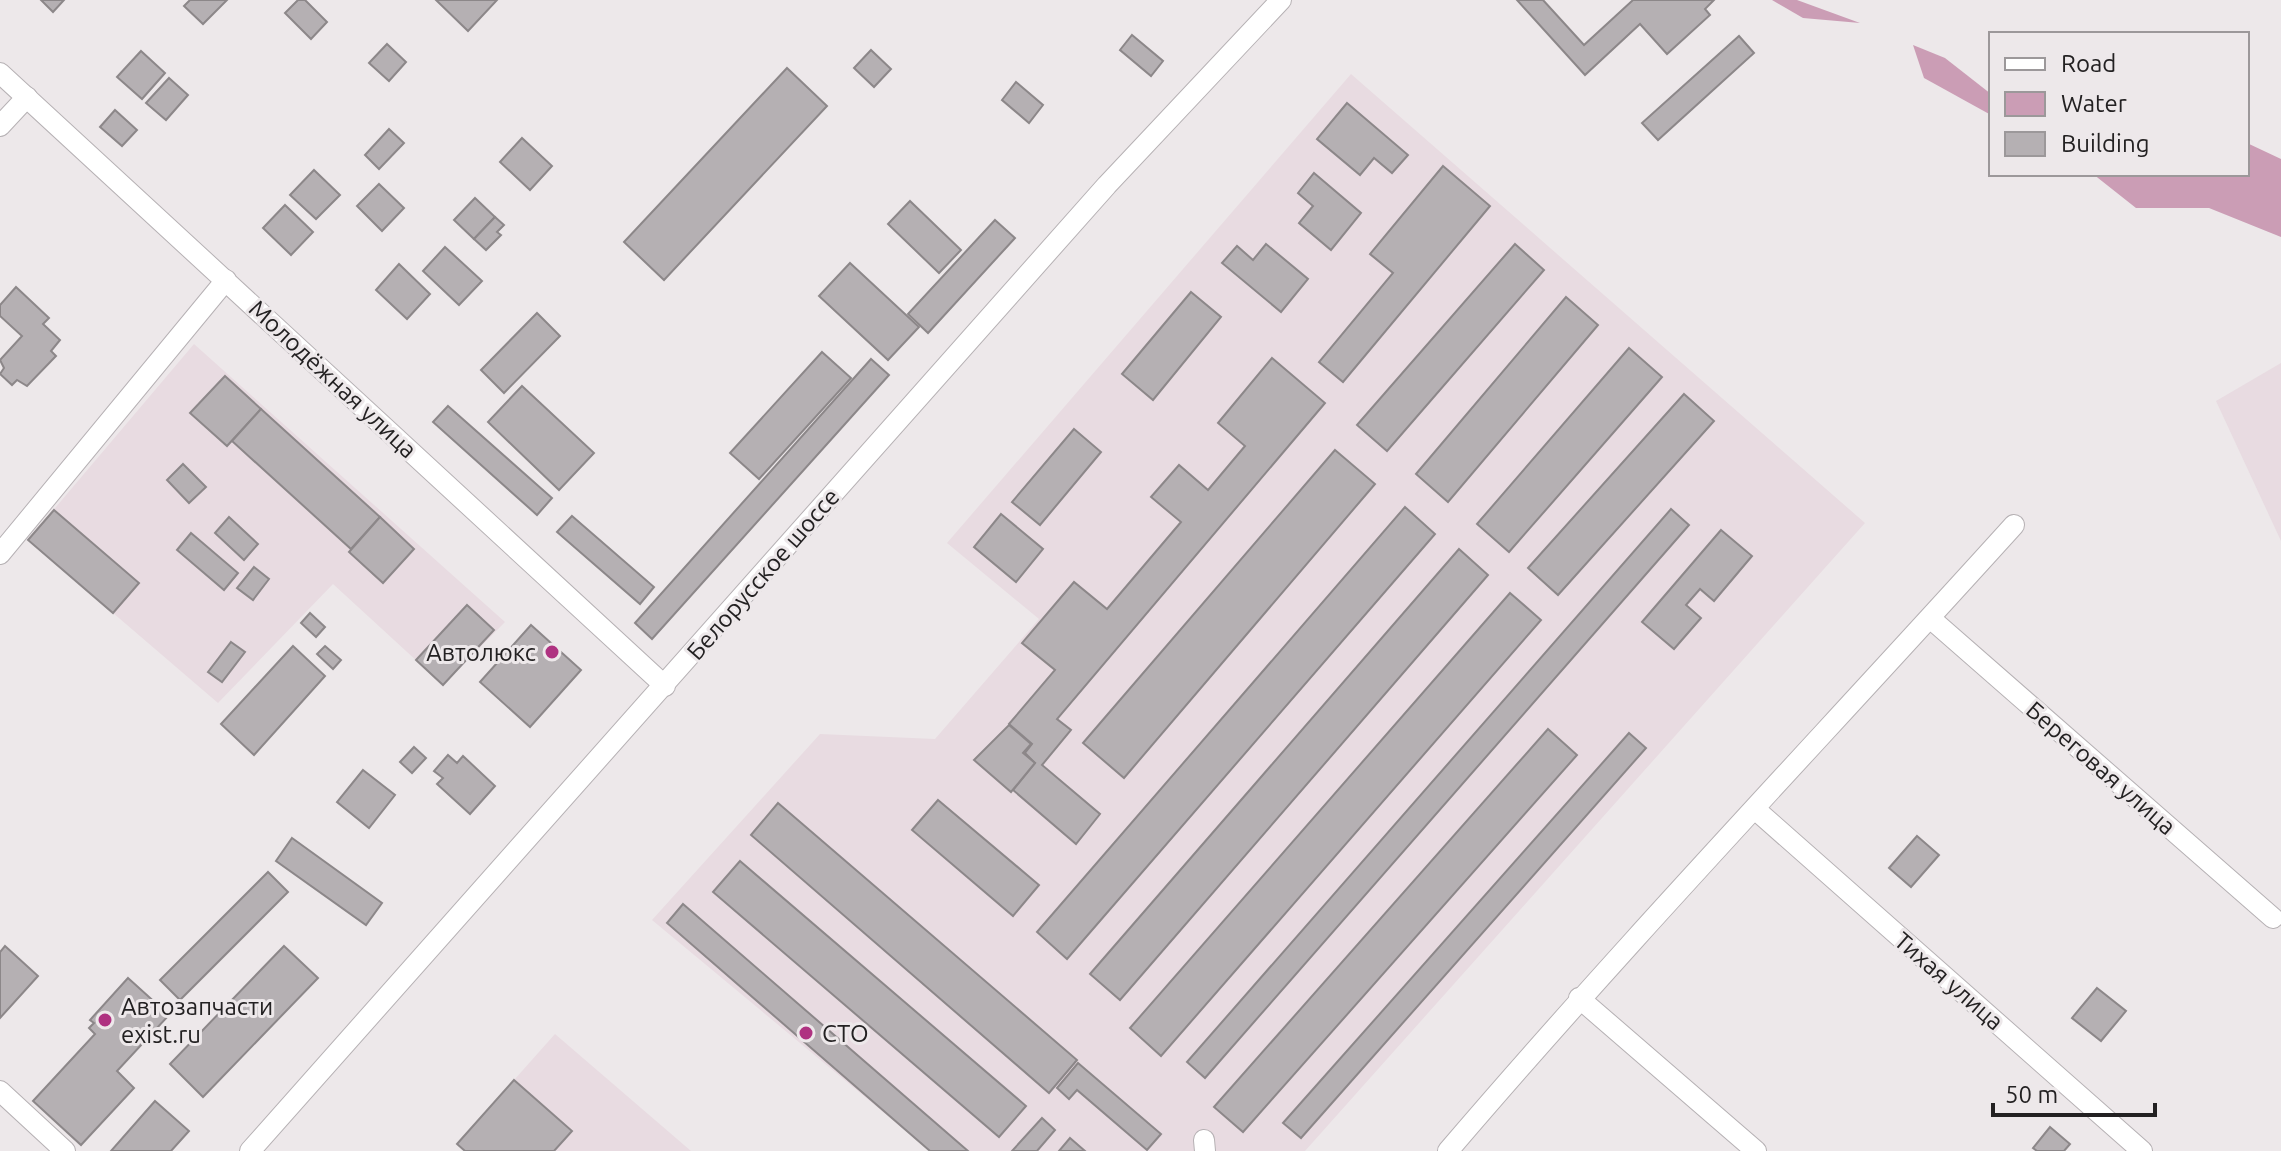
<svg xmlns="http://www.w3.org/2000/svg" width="2281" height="1151" font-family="Ubuntu,sans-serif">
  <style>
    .built { fill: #e8dbe1 }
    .water { fill: #cb9db5 }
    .building { fill: #b5b0b3; stroke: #8c8789; stroke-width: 2 }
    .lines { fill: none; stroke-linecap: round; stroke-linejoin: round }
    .minor-casing { stroke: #b6b1b4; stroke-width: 22 }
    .minor { stroke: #fff; stroke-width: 20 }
    .poi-dot { fill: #af3281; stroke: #ede8ea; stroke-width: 3 }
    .labels { text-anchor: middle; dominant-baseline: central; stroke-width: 6; stroke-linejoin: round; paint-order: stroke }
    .street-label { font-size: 24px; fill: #232122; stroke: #ede8ea }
    .poi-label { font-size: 24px; fill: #232122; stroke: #ede8ea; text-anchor: start }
  </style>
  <rect width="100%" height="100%" fill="#ede8ea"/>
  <g class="built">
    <polygon points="1351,74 1865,523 1305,1151 930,1151 652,920 820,734 935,739 1039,619 947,543"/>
    <polygon points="194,344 505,622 443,685 333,584 218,703 28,540"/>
    <polygon points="2281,363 2281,541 2216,401"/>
    <polygon points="555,1034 691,1151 464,1151 457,1144"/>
  </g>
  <g class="water">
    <polygon points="1772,0 1797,0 1860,23 1803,18"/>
    <polygon points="1913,45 1945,58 1991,94 1991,115 1924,78"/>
    <polygon points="2247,143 2281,159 2281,237 2209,208 2136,208 2093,174 2247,174"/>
  </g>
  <g class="building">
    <polygon points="41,0 64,0 53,12"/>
    <polygon points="190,0 227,0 203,24 184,6"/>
    <polygon points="298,0 305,0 327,22 311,39 285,13"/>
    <polygon points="436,0 497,0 468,31"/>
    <polygon points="1517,0 1543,0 1584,45 1633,0 1714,0 1705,9 1710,15 1667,54 1640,24 1585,75"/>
    <polygon points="1132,35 1163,61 1151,76 1120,50"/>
    <polygon points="1739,36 1754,53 1658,140 1642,123"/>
    <polygon points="387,44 406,62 389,81 369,63"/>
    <polygon points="871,50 891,69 874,87 854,68"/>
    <polygon points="141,51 165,73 142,99 117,77"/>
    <polygon points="787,68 827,106 664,280 624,242"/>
    <polygon points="169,78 188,95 166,120 146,103"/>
    <polygon points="1016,82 1043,105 1029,123 1002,100"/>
    <polygon points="1347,103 1408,155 1392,173 1374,158 1360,175 1317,139"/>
    <polygon points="115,110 137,130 122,146 100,127"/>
    <polygon points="389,129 404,143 379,169 365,155"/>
    <polygon points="522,138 552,166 530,190 500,162"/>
    <polygon points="1443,166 1490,206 1343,382 1319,362 1393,273 1370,254"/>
    <polygon points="314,170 340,195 316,219 290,195"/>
    <polygon points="1314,173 1361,213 1331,250 1299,223 1313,206 1298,193"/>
    <polygon points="379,184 404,208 382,231 357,206"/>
    <polygon points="475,198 495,217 474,239 454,220"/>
    <polygon points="910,201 961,250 939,273 888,224"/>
    <polygon points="285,205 313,232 291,255 263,228"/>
    <polygon points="495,217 504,225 497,232 501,235 486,250 474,239"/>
    <polygon points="995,220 1015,238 928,333 908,314"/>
    <polygon points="1266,244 1308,279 1281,312 1222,263 1237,246 1253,260"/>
    <polygon points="1515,244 1544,270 1387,451 1357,425"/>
    <polygon points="445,247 482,281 459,305 423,271"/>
    <polygon points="850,263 919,327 888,360 819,296"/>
    <polygon points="399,264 430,294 407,319 376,290"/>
    <polygon points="16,287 49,318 43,324 60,340 51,351 56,356 27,386 17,380 12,385 0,374 4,368 0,360 22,336 0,316 0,305"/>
    <polygon points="1191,292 1221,317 1153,400 1122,374"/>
    <polygon points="1566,297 1598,325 1448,502 1416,474"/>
    <polygon points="537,313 560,336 504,393 481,370"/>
    <polygon points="1629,348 1662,377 1509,552 1477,524"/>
    <polygon points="822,352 851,378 759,479 730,453"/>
    <polygon points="1272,358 1325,403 1057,719 1071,730 1042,765 1100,814 1076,844 1013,790 1035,763 1025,753 1032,744 1009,724 1055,670 1022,643 1074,582 1107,609 1181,522 1151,497 1179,465 1208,490 1245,446 1218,423"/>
    <polygon points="871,359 889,375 652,639 635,623"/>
    <polygon points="225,376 261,409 227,446 190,413"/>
    <polygon points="522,386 594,453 559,490 488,422"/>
    <polygon points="1684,394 1714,421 1558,595 1528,568"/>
    <polygon points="448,406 552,498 537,515 433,422"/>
    <polygon points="261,409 380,517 351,549 232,441"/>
    <polygon points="1074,429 1101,452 1040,525 1012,502"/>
    <polygon points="1335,450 1375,484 1124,778 1083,743"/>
    <polygon points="183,464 206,487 189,503 167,480"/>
    <polygon points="1405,507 1435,534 1067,959 1037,932"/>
    <polygon points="1671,509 1689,525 1205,1078 1187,1062"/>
    <polygon points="54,510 139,583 113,613 28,540"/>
    <polygon points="1001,514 1043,549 1016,582 974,547"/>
    <polygon points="572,516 654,587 640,604 557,532"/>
    <polygon points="229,517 258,544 244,560 215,533"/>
    <polygon points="380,517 414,549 383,583 349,552"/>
    <polygon points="1721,530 1752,556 1714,601 1700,589 1686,605 1701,618 1674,649 1642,622"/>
    <polygon points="191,533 238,573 224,590 177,550"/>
    <polygon points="1459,549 1488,575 1120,1000 1090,974"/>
    <polygon points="254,567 269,579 253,600 237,588"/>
    <polygon points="1510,593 1541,620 1161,1056 1130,1028"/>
    <polygon points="467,605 494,630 443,685 416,660"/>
    <polygon points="310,613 325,627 316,637 301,623"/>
    <polygon points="531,625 581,670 530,727 480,682"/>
    <polygon points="231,642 245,652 222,682 208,672"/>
    <polygon points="293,646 325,676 254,755 221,724"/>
    <polygon points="325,646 341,660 333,669 317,654"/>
    <polygon points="1009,725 1031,744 1023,753 1035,763 1011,792 974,760"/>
    <polygon points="1548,729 1577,755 1243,1132 1214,1107"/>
    <polygon points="1629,733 1646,748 1301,1138 1283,1123"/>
    <polygon points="414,747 426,758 412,773 400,762"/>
    <polygon points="448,755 457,763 463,756 495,786 470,814 437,784 443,778 434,771"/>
    <polygon points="363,770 395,795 369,828 337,802"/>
    <polygon points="938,800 1039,885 1013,916 912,830"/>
    <polygon points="778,803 1077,1060 1049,1093 751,835"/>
    <polygon points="1917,836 1939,855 1911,887 1889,868"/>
    <polygon points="292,838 382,903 366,925 276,861"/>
    <polygon points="740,861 1026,1106 999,1137 713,892"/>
    <polygon points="268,872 288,892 180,1000 160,980"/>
    <polygon points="683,904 968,1151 930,1151 667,923"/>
    <polygon points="5,946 38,976 0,1018 0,952"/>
    <polygon points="284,946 318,978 203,1097 170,1064"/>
    <polygon points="128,978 169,1015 117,1071 134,1088 81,1145 33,1101 95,1034 89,1028 94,1023 90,1020"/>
    <polygon points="2097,988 2126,1011 2101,1041 2072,1018"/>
    <polygon points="1078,1063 1161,1134 1147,1150 1077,1090 1069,1099 1057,1088"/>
    <polygon points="514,1080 572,1131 554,1151 465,1151 457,1144"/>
    <polygon points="155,1101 189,1131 171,1151 111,1151"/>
    <polygon points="1042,1118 1055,1130 1037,1151 1012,1151"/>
    <polygon points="2050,1127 2070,1144 2064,1151 2037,1151 2033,1148"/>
    <polygon points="1070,1138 1085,1151 1059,1151"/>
  </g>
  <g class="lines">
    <defs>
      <g id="minor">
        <polyline points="0,73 665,686"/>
        <polyline points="0,126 27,97"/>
        <polyline points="0,554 226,280"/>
        <polyline points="1930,618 2273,918"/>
        <polyline points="1756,810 2142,1151"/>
        <polyline points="1579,998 1756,1151"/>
        <polyline points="0,1091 65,1151"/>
        <polyline points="1204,1140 1205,1151"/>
        <polyline points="250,1151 1107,185 1281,0"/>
        <path d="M1448,1151C1631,937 1825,734 2014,525"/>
      </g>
    </defs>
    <use href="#minor" class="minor-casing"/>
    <use href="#minor" class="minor"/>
  </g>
  <g class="poi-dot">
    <circle cx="552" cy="652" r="8"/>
    <circle cx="105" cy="1020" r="8"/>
    <circle cx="806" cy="1033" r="8"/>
  </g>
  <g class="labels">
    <g class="street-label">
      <text transform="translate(333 379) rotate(43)">Молодёжная улица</text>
      <text transform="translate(763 574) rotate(-49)">Белорусское шоссе</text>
      <text transform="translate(2101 768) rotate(41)">Береговая улица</text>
      <text transform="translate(1949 981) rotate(41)">Тихая улица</text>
    </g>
    <g class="poi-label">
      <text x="536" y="652" text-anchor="end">Автолюкс</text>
      <text x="121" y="1006">Автозапчасти<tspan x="121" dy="28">exist.ru</tspan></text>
      <text x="822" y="1033">СТО</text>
    </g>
  </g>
  <rect x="1989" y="32" width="260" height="144" fill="#ede8ea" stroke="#9c989a" stroke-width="2"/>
  <rect x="2005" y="58" width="40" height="12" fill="#ffffff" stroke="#9c989a" stroke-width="2"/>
  <text x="2061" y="72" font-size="24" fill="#232122">Road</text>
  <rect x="2005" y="92" width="40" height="24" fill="#cb9db5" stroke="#9c989a" stroke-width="2"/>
  <text x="2061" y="112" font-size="24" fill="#232122">Water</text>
  <rect x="2005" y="132" width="40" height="24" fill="#b5b0b3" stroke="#9c989a" stroke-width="2"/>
  <text x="2061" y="152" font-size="24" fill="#232122">Building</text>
  <path d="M1993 1103v12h162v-12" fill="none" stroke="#232122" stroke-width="4"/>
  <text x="2005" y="1103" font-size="24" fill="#232122" stroke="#ede8ea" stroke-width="6" paint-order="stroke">50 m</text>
</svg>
